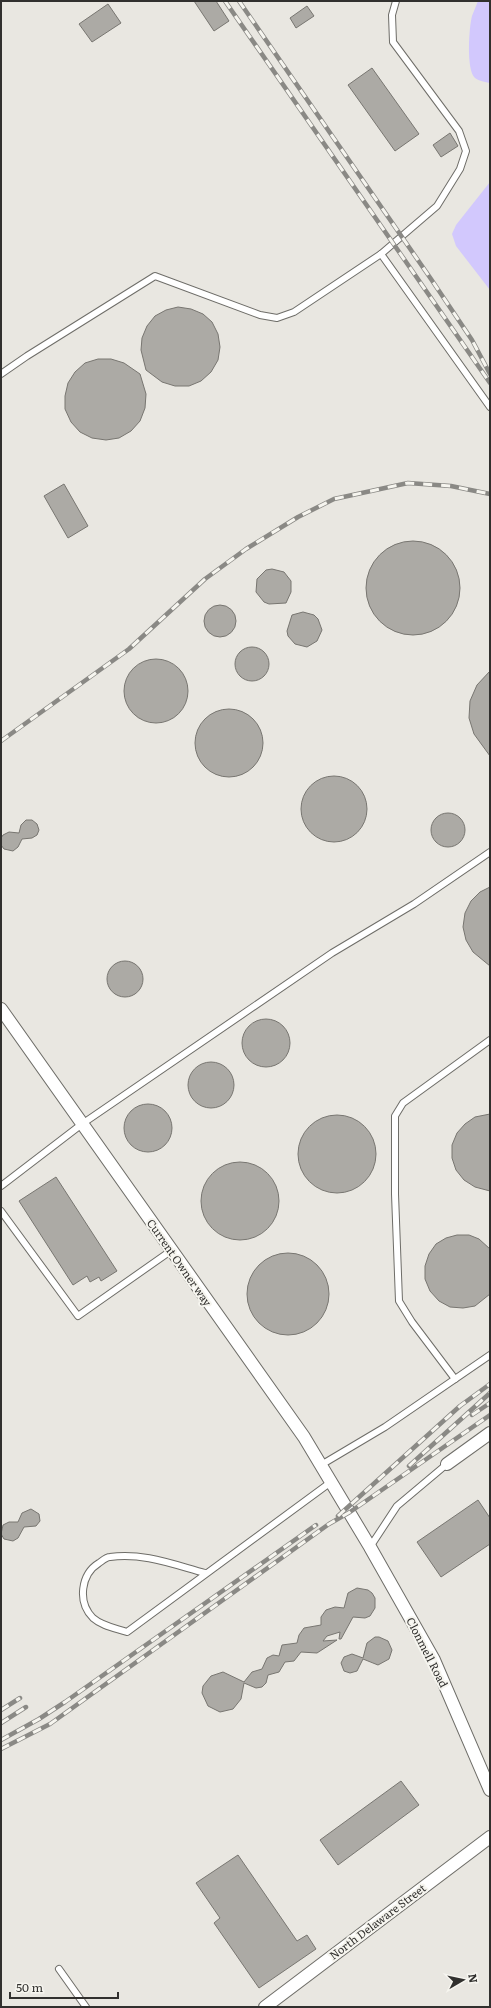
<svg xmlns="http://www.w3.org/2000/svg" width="491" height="2008" font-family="Literata,serif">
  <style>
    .water { fill: #d2c8fd }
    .building { fill: #acaaa5; stroke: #787671 }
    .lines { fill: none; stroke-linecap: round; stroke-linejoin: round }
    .lane-casing { stroke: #6e6d68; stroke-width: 8 }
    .street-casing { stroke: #6e6d68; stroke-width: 14 }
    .lane { stroke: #fff; stroke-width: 6 }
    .street { stroke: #fff; stroke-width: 12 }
    .rail-casing { stroke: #8a8985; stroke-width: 4.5 }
    .rail { stroke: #f6f5ef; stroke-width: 3; stroke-dasharray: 9; stroke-linecap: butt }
    .labels { text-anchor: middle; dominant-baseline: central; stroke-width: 4; stroke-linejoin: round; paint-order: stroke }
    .street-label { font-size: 11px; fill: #31302e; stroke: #f6f5ef }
  </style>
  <rect width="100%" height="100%" fill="#e9e7e1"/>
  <g class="water">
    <path d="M478,1H490V83C485,82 479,81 475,78C466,70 469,27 472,16C474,11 476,6 478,1Z"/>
    <polygon points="490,182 490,290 456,246 452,234 456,225"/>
  </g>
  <g class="building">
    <polygon points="194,1 216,1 229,21 214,31"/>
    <polygon points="108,4 121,23 92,42 79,24"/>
    <polygon points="307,6 314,16 296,28 290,18"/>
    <polygon points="372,68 419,134 395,151 348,85"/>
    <polygon points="450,133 458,146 441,157 433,145"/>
    <polygon points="178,307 191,309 203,314 212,322 218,334 220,347 218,360 211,372 201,381 189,386 175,386 162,382 146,370 141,350 142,338 147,326 155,316 166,310"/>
    <polygon points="98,359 111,359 124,363 140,374 146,394 145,408 140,421 131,431 119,438 106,440 92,438 80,432 71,422 65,409 65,396 68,383 75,372 85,363"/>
    <polygon points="64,484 88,526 68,538 44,496"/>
    <circle cx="413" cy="588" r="47"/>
    <polygon points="272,569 284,572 291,581 291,592 286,603 269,604 264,602 256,592 257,579 266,570"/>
    <circle cx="220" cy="621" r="16"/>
    <polygon points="303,612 314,615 318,619 322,630 317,641 307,647 295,644 288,636 287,631 292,615"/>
    <circle cx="252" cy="664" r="17"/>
    <circle cx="156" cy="691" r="32"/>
    <polygon points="490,671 490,756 474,734 469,718 470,701 477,685"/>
    <circle cx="229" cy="743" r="34"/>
    <circle cx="334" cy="809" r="33"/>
    <circle cx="448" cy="830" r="17"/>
    <polygon points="26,820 32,820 37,824 39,830 37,835 32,838 22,839 18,847 13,851 4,849 1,845 1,838 3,835 9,832 19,833 21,825"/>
    <polygon points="490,887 490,966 473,952 466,940 463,927 465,913 471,901 480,892"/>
    <circle cx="125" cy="979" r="18"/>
    <circle cx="266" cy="1043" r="24"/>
    <circle cx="211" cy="1085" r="23"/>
    <circle cx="148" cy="1128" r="24"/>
    <polygon points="490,1114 490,1191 475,1187 464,1180 456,1170 452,1158 452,1145 457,1133 465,1124 475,1117"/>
    <circle cx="337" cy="1154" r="39"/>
    <circle cx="240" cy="1201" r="39"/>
    <polygon points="56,1177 117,1271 101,1281 99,1277 90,1282 87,1276 73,1285 19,1201"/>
    <polygon points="457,1235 469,1235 479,1239 490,1249 490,1294 475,1306 463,1308 450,1307 439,1301 430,1291 425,1279 425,1266 429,1254 436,1244 446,1238"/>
    <circle cx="288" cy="1294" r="41"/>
    <polygon points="478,1500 490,1518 490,1544 441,1577 417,1542"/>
    <polygon points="31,1509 39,1514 40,1521 36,1526 24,1527 18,1538 13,1541 4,1539 1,1534 3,1525 9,1522 18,1522 22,1513"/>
    <polygon points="357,1588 368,1590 372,1593 375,1598 375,1608 370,1616 365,1618 353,1617 341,1639 339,1639 340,1632 327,1636 323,1641 337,1640 317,1653 301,1652 294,1661 285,1662 279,1672 268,1675 266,1683 262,1687 256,1688 244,1683 241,1699 233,1709 220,1712 208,1706 202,1693 203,1686 211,1676 223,1672 244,1682 252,1672 262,1669 267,1658 273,1655 279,1656 282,1645 297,1643 299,1635 304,1628 321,1625 321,1617 326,1610 335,1607 344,1608 348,1593"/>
    <polygon points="375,1637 379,1637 388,1641 392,1650 389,1659 378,1665 363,1659 357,1671 350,1673 344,1671 341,1663 344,1657 352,1654 363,1658 367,1643"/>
    <polygon points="401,1781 419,1805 338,1865 320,1840"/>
    <polygon points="238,1855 297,1941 307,1935 316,1949 259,1988 214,1923 220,1918 196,1883"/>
  </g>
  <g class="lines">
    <defs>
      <g id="lane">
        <polyline points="381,254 490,407"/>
        <polyline points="1,374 27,356 155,276 260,315 277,318 294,312 381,254 437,206 460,169 466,151 459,131 393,42 392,15 396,1"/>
        <polyline points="1,1186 82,1124 332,953 414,904 490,852"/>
        <polyline points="1,1211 78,1316 172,1250"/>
        <polyline points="455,1379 412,1322 399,1301 395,1194 395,1116 403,1103 490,1040"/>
        <polyline points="321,1465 385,1427 490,1355"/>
        <polyline points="370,1547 397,1506 447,1464"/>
        <path d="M205,1573C175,1565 142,1552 110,1557C106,1557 102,1561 99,1563C81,1574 77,1602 93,1618C102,1626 115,1628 127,1632L331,1482"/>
        <polyline points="59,1969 86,2007"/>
      </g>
      <g id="street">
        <polyline points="1,1009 304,1437 370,1547 434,1660 490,1790"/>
        <polyline points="447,1464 490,1433"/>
        <polyline points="265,2007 490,1837"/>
      </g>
    </defs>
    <use href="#lane" class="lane-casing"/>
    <use href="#street" class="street-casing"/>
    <use href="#lane" class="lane"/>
    <use href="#street" class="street"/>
    <defs>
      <g id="rail">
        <polyline points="225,1 490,383"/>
        <polyline points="239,1 431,279 472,340 490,374"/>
        <polyline points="1,741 129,649 205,579 246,549 298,517 334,499 408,483 451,486 490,494"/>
        <polyline points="472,1415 490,1403"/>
        <polyline points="409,1466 490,1393"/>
        <polyline points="338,1516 460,1406 490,1384"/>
        <polyline points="1,1710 20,1698"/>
        <polyline points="1,1723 26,1707"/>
        <polyline points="1,1740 39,1719 65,1702 316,1525"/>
        <polyline points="1,1749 50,1724 329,1524 350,1512 490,1415"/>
      </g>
    </defs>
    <use href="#rail" class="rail-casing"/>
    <use href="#rail" class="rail"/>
  </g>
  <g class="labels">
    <g class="street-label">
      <text transform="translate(180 1262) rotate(55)">Current Owner way</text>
      <text transform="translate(428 1652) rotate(63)">Clonmell Road</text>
      <text transform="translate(377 1921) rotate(-37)">North Delaware Street</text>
    </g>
  </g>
  <rect width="491" height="2008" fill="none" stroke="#31302e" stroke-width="4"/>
  <g transform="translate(463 1980) rotate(81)" stroke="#f6f5ef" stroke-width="3" paint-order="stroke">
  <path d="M0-3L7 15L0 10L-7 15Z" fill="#31302e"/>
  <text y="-6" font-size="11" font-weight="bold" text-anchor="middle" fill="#31302e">N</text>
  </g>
  <path d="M10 1992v6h108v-6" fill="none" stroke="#31302e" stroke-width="2"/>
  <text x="16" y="1992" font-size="12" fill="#31302e" stroke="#f6f5ef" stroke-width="3" paint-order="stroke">50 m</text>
</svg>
